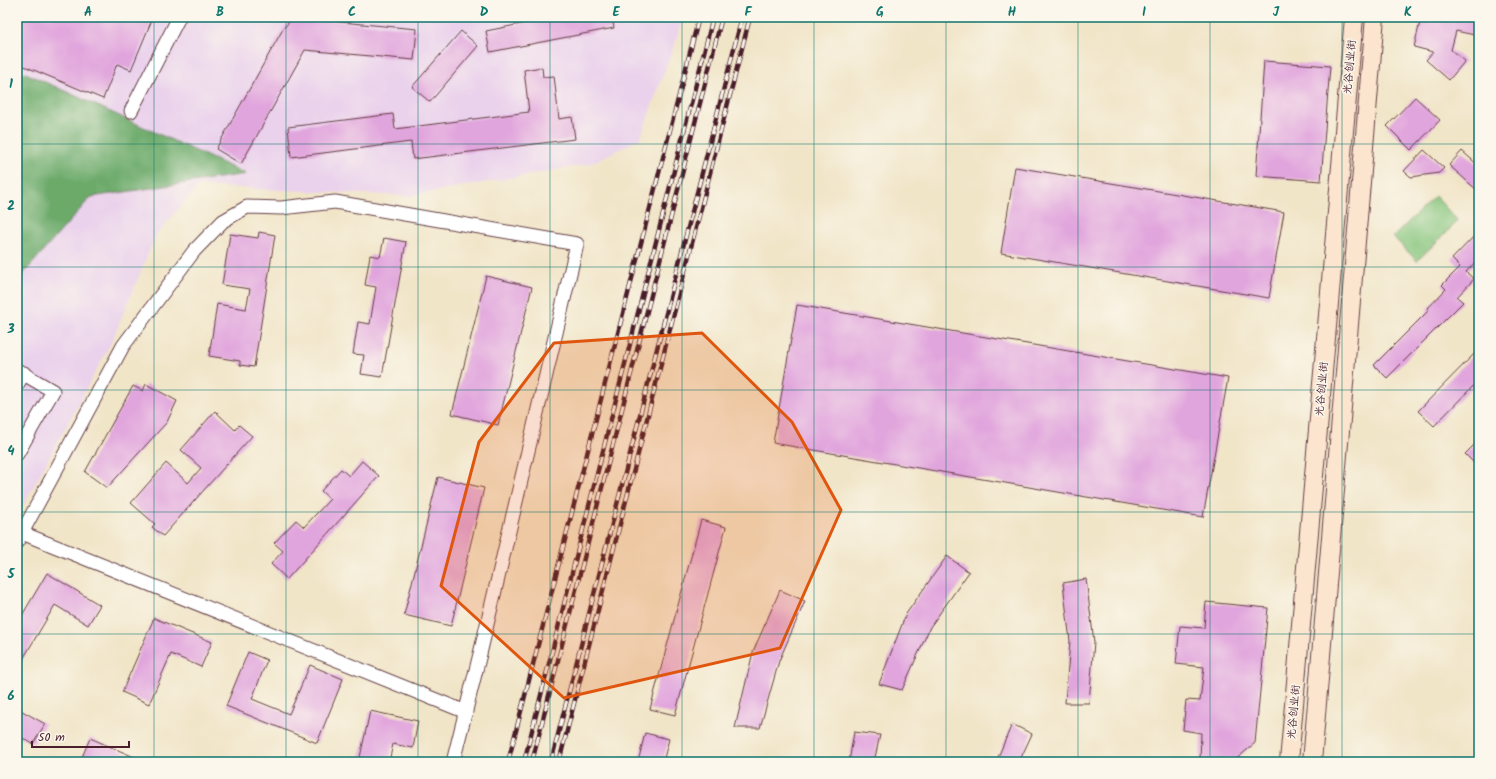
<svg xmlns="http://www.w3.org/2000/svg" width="1496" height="779" font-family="Kalam,'LXGW WenKai TC',sans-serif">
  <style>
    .built { fill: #ead1ec }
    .green { fill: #86c47b; stroke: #687253 }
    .forest { fill: #6caa6b; stroke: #5b644b }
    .building { fill: #e1a5dd }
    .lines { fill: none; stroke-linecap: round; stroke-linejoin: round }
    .street-casing { stroke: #633d43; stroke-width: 15 }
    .secondary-casing { stroke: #633d43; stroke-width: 20 }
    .street { stroke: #fff; stroke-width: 13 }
    .secondary { stroke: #fbe5cf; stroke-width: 18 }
    .rail-casing { stroke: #4a1f2b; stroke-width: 4.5 }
    .rail { stroke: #fbf7ec; stroke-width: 3; stroke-dasharray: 9; stroke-linecap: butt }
    .marked { fill: #e0560e; fill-opacity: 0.2; stroke: #e0560e; stroke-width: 3; stroke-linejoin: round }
    .grid { fill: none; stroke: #0f766e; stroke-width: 1; stroke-opacity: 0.55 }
    .labels { text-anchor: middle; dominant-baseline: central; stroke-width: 3; stroke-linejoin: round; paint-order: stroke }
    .street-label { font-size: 11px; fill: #4a1f2b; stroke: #fbf7ec }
    .neatline { fill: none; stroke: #0f766e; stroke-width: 1.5 }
    .grid-label { font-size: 13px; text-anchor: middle; font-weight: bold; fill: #0f766e }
  </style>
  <rect width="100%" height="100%" fill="#fbf7ec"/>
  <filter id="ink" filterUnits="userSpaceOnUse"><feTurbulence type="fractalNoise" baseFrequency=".025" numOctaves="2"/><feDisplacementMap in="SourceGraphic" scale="8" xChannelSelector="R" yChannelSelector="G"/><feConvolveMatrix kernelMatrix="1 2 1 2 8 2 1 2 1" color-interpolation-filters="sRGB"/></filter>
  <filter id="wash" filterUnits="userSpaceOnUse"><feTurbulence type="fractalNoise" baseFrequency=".012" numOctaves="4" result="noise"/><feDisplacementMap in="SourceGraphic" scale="16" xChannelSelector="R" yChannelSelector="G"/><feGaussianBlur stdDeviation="0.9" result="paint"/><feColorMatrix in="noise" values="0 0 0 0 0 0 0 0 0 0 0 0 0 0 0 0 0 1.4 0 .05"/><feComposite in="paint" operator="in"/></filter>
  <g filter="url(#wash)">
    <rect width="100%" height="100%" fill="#f1e5c8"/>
    <polygon class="built" points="17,17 684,17 640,139 589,164 409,196 198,186 156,235 111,343 17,517"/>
    <polygon class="green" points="1435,196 1458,221 1417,261 1393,237"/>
    <polygon class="forest" points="17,69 246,174 91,197 17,281"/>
    <g id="blocks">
      <g class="building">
        <polygon points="17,17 138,17 151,22 131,70 117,64 103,99 17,63"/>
        <polygon points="556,17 612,17 614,28 490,52 486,31"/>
        <polygon points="1430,17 1479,17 1479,36 1456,31 1451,50 1465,61 1449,80 1426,60 1433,52 1414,47 1421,18 1429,20"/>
        <polygon points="297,18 417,29 414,60 305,50 241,164 216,149 283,29 289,22"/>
        <polygon points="461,31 478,46 430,102 412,87"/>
        <polygon points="1264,61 1330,66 1321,181 1256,176"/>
        <polygon points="542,67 543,77 554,76 559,119 572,117 575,139 413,159 411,142 291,157 288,127 393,114 395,129 529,112 524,70"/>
        <polygon points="1415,97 1440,120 1411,150 1387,126"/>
        <polygon points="1424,150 1444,168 1439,173 1411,177 1404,171"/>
        <polygon points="1462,151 1479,166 1479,192 1449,165"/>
        <polygon points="1015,167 1284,212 1269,298 1001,253"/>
        <polygon points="1479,231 1479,258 1466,272 1474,279 1457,297 1463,302 1387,378 1374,365 1428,311 1427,309 1446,289 1442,285 1460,267 1452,259"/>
        <polygon points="259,232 275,235 254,367 240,365 240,361 209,356 217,304 246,309 250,289 222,285 230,234 258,238"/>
        <polygon points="384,238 406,242 382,377 361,374 364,355 353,354 358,322 370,324 376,287 365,285 370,255 380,257"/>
        <polygon points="486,276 532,287 498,425 452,414"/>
        <polygon points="797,305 1228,378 1203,517 773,443"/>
        <polygon points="1479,349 1479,380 1434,426 1418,411"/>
        <polygon points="146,384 177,401 167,422 107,488 85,472 133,386 143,391"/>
        <polygon points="215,411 235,430 239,425 252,436 163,536 152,527 155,524 131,503 166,463 188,483 201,468 181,450"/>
        <polygon points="1479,440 1479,468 1465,454"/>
        <polygon points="362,461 379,476 287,579 271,564 283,551 274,543 296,520 304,527 330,499 321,491 341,469 349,476"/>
        <polygon points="438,477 484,488 451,626 404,615"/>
        <polygon points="701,520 726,527 675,715 650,709"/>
        <polygon points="947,556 969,572 930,627 902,690 879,684 906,614"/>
        <polygon points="47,573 100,605 88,625 55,605 17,669 17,624"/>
        <polygon points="1086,579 1094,642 1089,703 1065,703 1070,641 1063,583"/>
        <polygon points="780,590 805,601 779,661 760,728 735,728 753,652"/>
        <polygon points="1206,602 1268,608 1255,743 1233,762 1200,762 1201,733 1183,730 1186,700 1200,701 1204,667 1176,664 1180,626 1204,628"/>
        <polygon points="154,618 212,642 201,667 171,654 149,704 122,692"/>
        <polygon points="248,652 267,660 252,699 289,714 310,665 343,679 317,743 226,706"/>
        <polygon points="17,708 45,724 33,744 17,735"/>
        <polygon points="370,711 418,721 413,748 393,744 389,762 359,762"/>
        <polygon points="1012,724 1032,734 1019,762 996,762"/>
        <polygon points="854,732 880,735 874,762 849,762"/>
        <polygon points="645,733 669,739 663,762 638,762"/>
        <polygon points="90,738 146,762 80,762"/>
      </g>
    </g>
  </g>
  <g filter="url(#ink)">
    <use href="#blocks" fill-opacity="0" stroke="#633d43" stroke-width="1"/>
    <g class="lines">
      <defs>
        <g id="street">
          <polyline points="131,111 179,17"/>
          <polyline points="17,370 53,391 17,454"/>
          <polyline points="17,385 24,373"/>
          <polyline points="22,533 466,712"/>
          <polyline points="17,542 123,346 194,251 223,221 247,207 281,208 335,202 577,244 480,654 453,762"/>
        </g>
        <g id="secondary">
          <polyline points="1289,762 1354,17"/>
          <polyline points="1312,762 1375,17"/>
        </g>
      </defs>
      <use href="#street" class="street-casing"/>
      <use href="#secondary" class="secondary-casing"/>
      <use href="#street" class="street"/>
      <use href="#secondary" class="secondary"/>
      <defs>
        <g id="rail">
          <polyline points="508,762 699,17"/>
          <polyline points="524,762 713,17"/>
          <polyline points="532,762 722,17"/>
          <polyline points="551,762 742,17"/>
          <polyline points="559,762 750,17"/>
        </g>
      </defs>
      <use href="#rail" class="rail-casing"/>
      <use href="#rail" class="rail"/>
    </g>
  </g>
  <path class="marked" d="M702,333L792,422L841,510L780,648L564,698L441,586L479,442L554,343Z"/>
  <path class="grid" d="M154,17V762M286,17V762M418,17V762M550,17V762M682,17V762M814,17V762M946,17V762M1078,17V762M1210,17V762M1342,17V762M17,144H1479M17,267H1479M17,390H1479M17,512H1479M17,634H1479"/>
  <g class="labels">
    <g class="street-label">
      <text transform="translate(1350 67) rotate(-85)">光谷创业街</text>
      <text transform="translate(1322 389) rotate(-85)">光谷创业街</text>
      <text transform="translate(1294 712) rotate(-85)">光谷创业街</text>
    </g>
  </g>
  <rect width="1496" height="779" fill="none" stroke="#fbf7ec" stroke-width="44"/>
  <path d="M32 741v6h97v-6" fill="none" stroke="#4a1f2b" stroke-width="2"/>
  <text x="38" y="741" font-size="12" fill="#4a1f2b" stroke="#fbf7ec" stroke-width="3" paint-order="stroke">50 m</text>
  <rect x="22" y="22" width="1452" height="735" class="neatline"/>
  <g class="grid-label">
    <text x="88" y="16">A</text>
    <text x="220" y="16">B</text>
    <text x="352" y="16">C</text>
    <text x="484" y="16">D</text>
    <text x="616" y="16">E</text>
    <text x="748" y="16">F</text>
    <text x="880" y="16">G</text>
    <text x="1012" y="16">H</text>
    <text x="1144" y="16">I</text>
    <text x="1276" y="16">J</text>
    <text x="1408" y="16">K</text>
    <text x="11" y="88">1</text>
    <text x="11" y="210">2</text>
    <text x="11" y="333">3</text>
    <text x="11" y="455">4</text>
    <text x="11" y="578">5</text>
    <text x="11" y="700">6</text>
  </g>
</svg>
